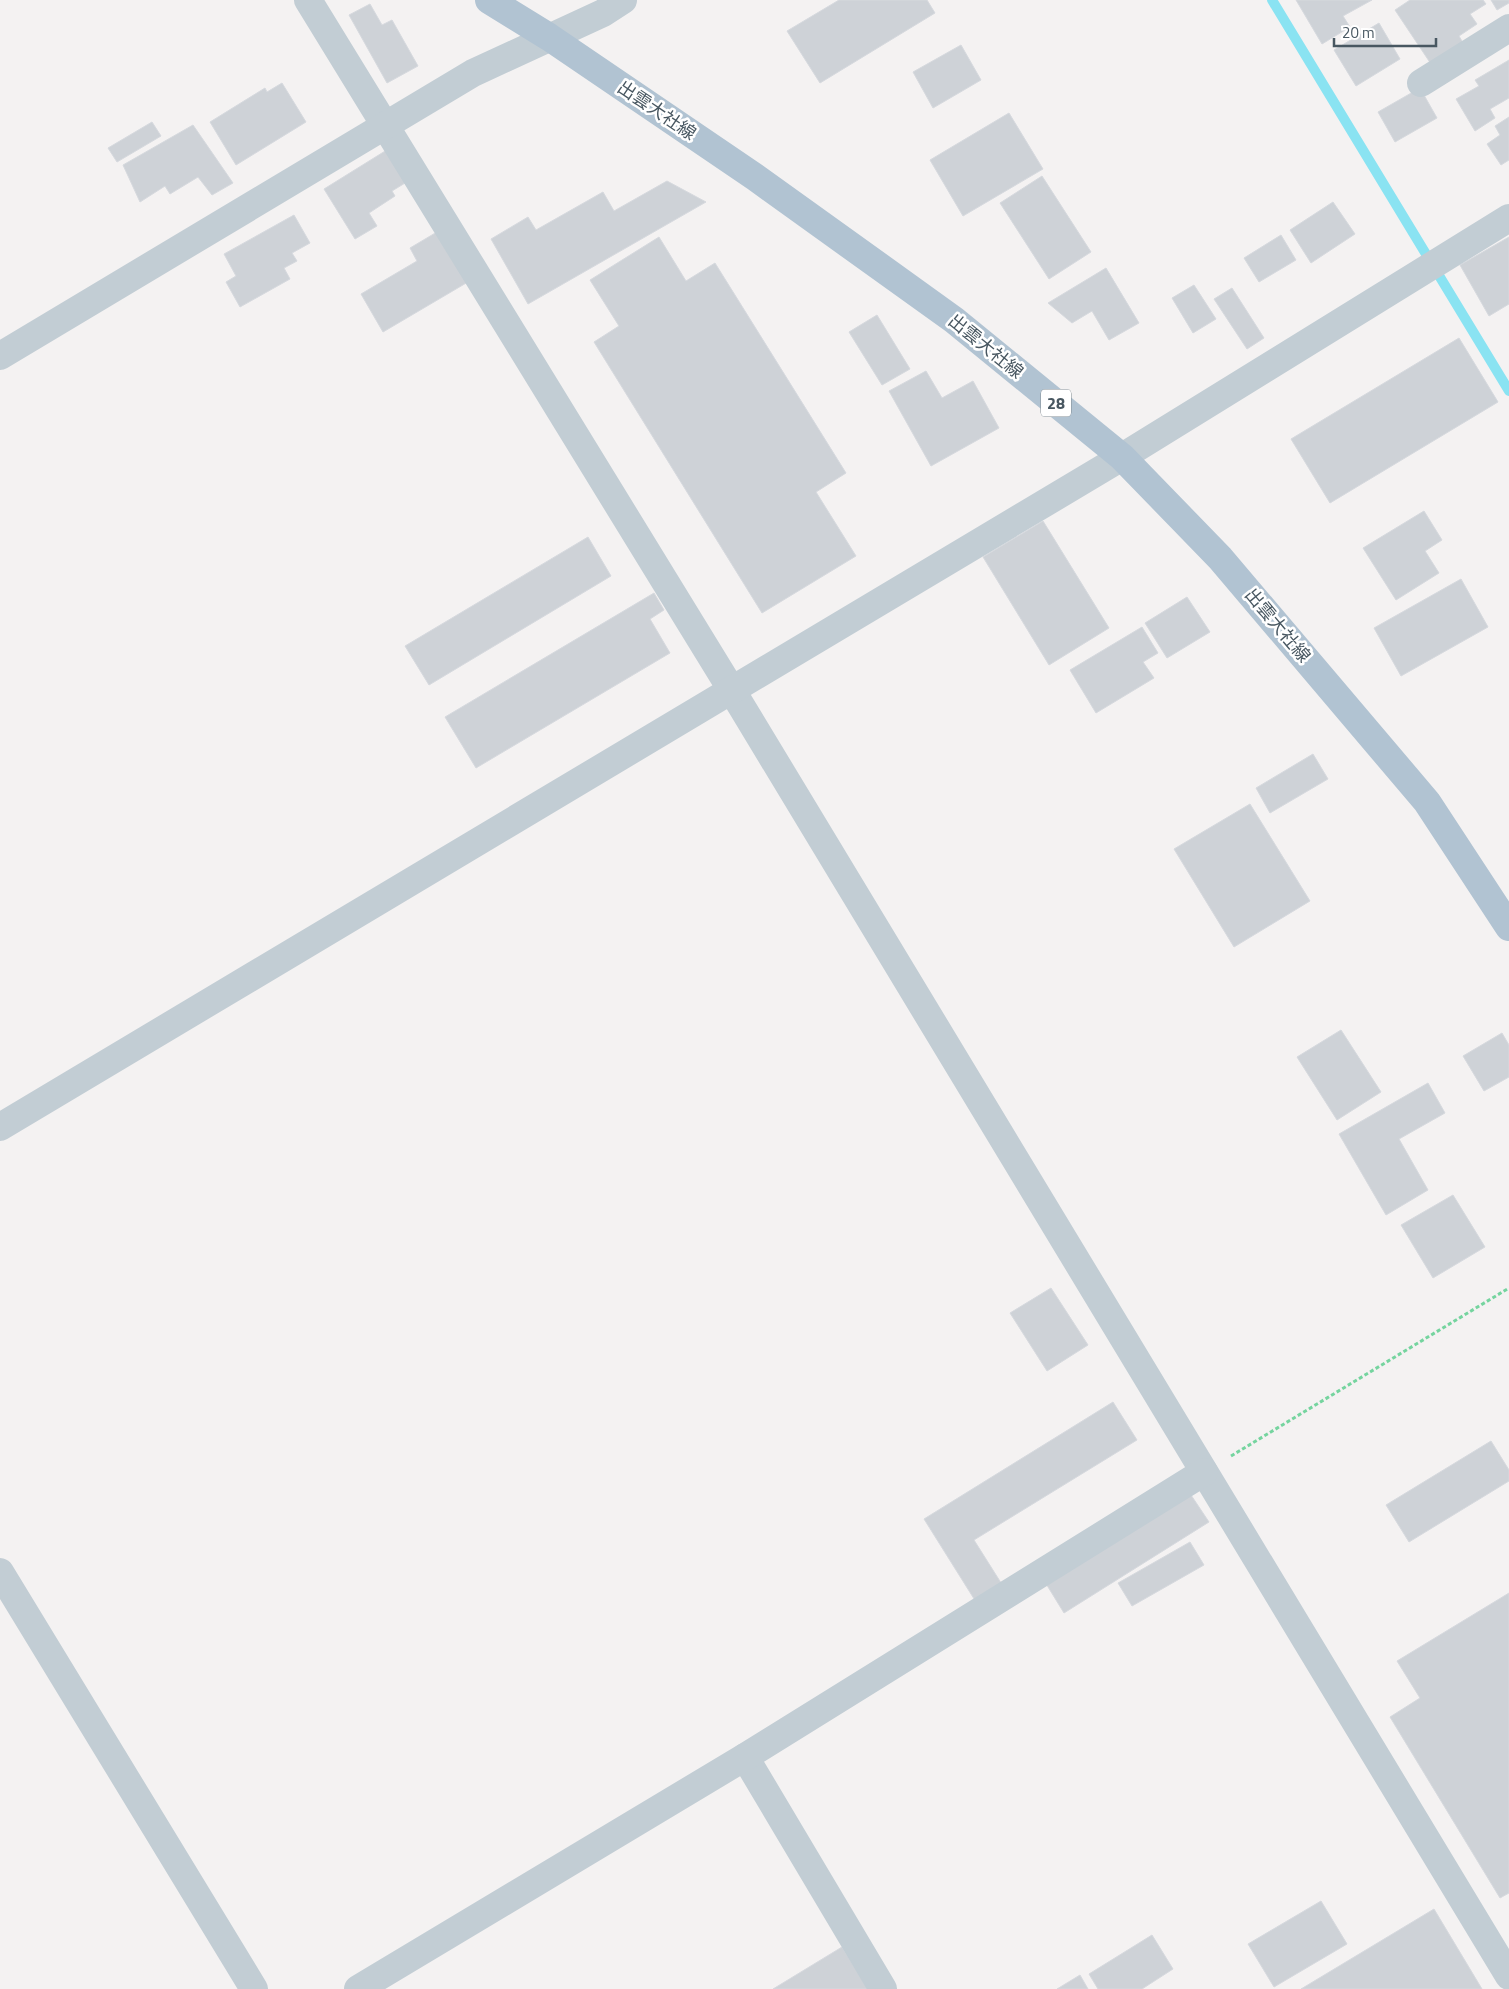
<svg xmlns="http://www.w3.org/2000/svg" width="1509" height="1989" font-family="'Titillium Web','Noto Sans JP',sans-serif">
  <style>
    .lines { fill: none; stroke-linecap: round; stroke-linejoin: round }
    .stream { stroke: #8ae3f2; stroke-width: 10 }
    .building { fill: #ced2d7; stroke: #d6d9de }
    .path { stroke: #75d49f; stroke-width: 3; stroke-dasharray: 4 2.5; stroke-linecap: butt }
    .minor { stroke: #c2cdd4; stroke-width: 28 }
    .major { stroke: #b1c3d2; stroke-width: 28 }
    .labels { text-anchor: middle; dominant-baseline: central; stroke-width: 5; stroke-linejoin: round; paint-order: stroke }
    .shield { fill: #fff; stroke: #7f8990; stroke-width: 1 }
    .shield-label { font-size: 16px; font-weight: bold; fill: #485761 }
    .street-label { font-size: 18px; fill: #485761; stroke: #fff }
  </style>
  <rect width="100%" height="100%" fill="#f4f2f2"/>
  <g class="lines">
    <polyline class="stream" points="1272,0 1509,391"/>
  </g>
  <g class="building">
    <polygon points="839,0 927,0 935,13 820,83 787,31"/>
    <polygon points="1296,0 1372,0 1343,16 1350,27 1322,44"/>
    <polygon points="1410,0 1483,0 1486,4 1470,14 1477,24 1459,36 1463,43 1431,64 1395,10"/>
    <polygon points="1491,0 1509,0 1509,3 1497,10"/>
    <polygon points="370,4 382,25 392,20 418,66 387,83 349,15"/>
    <polygon points="1379,23 1400,59 1356,86 1334,50"/>
    <polygon points="961,45 981,80 933,108 913,72"/>
    <polygon points="1509,60 1509,98 1490,109 1495,118 1475,131 1456,99 1479,86 1475,80"/>
    <polygon points="282,83 306,122 236,165 210,122 265,88 267,92"/>
    <polygon points="1420,88 1437,118 1395,142 1378,112"/>
    <polygon points="1009,113 1043,169 963,216 930,160"/>
    <polygon points="1509,117 1509,160 1501,165 1487,144 1500,135 1495,126"/>
    <polygon points="152,122 161,136 117,162 108,148"/>
    <polygon points="193,125 233,183 212,195 198,177 170,194 165,186 140,202 123,165"/>
    <polygon points="390,148 410,180 392,191 395,196 369,213 377,226 355,239 324,189"/>
    <polygon points="1042,176 1091,252 1049,279 1000,203"/>
    <polygon points="667,181 706,202 528,304 491,239 528,217 536,230 603,192 614,211"/>
    <polygon points="1333,202 1355,234 1311,263 1290,230"/>
    <polygon points="294,215 310,243 292,253 297,261 284,268 290,279 240,307 226,282 236,276 224,254"/>
    <polygon points="442,229 473,279 383,332 361,294 417,261 410,248"/>
    <polygon points="1281,235 1296,260 1259,282 1244,258"/>
    <polygon points="659,237 686,281 715,263 846,473 816,492 856,556 762,613 594,342 619,326 590,280"/>
    <polygon points="1509,237 1509,304 1489,316 1460,265"/>
    <polygon points="1106,268 1139,323 1109,340 1092,311 1072,323 1048,303"/>
    <polygon points="1194,285 1216,319 1193,333 1172,298"/>
    <polygon points="1232,288 1264,338 1247,349 1214,299"/>
    <polygon points="877,315 910,369 882,385 849,332"/>
    <polygon points="1459,338 1498,402 1330,503 1291,439"/>
    <polygon points="926,371 942,398 973,381 999,428 931,466 889,391"/>
    <polygon points="1424,511 1442,540 1425,551 1439,573 1396,600 1363,548"/>
    <polygon points="1043,521 1109,628 1049,665 983,557"/>
    <polygon points="588,537 611,576 429,685 405,646"/>
    <polygon points="1461,579 1488,627 1401,676 1374,628"/>
    <polygon points="654,593 664,610 650,619 670,653 476,768 445,717"/>
    <polygon points="1187,597 1210,632 1167,658 1145,623"/>
    <polygon points="1142,627 1158,653 1143,662 1154,678 1096,713 1070,670"/>
    <polygon points="1313,754 1328,779 1270,813 1256,788"/>
    <polygon points="1250,804 1310,901 1234,947 1174,849"/>
    <polygon points="1341,1030 1381,1092 1337,1120 1297,1057"/>
    <polygon points="1502,1033 1509,1045 1509,1077 1484,1091 1463,1056"/>
    <polygon points="1428,1083 1445,1113 1399,1139 1428,1190 1386,1215 1339,1134"/>
    <polygon points="1453,1195 1485,1247 1433,1278 1401,1225"/>
    <polygon points="1051,1288 1088,1345 1047,1371 1010,1313"/>
    <polygon points="1113,1402 1137,1440 974,1540 1003,1586 976,1602 924,1519"/>
    <polygon points="1491,1441 1509,1470 1509,1481 1409,1542 1386,1505"/>
    <polygon points="1189,1492 1209,1522 1064,1613 1045,1582"/>
    <polygon points="1190,1542 1204,1565 1132,1606 1118,1583"/>
    <polygon points="1509,1593 1509,1893 1500,1898 1390,1717 1420,1698 1397,1661"/>
    <polygon points="1321,1901 1347,1944 1274,1987 1248,1944"/>
    <polygon points="1434,1909 1482,1989 1301,1989"/>
    <polygon points="1152,1935 1173,1969 1142,1989 1098,1989 1089,1974"/>
    <polygon points="842,1947 868,1989 773,1989"/>
    <polygon points="1080,1975 1088,1989 1057,1989"/>
  </g>
  <g class="lines">
    <polyline class="path" points="1231,1456 1509,1288"/>
    <g class="minor">
      <polyline points="308,0 731,689 1509,1976"/>
      <polyline points="1421,83 1509,28"/>
      <polyline points="0,356 473,73 603,13 623,0"/>
      <polyline points="0,1127 1122,457 1509,218"/>
      <polyline points="0,1572 254,1989"/>
      <polyline points="745,1757 883,1989"/>
      <polyline points="358,1989 745,1757 1204,1472"/>
    </g>
    <polyline class="major" points="489,0 549,37 755,177 954,320 1122,457 1220,558 1427,802 1509,927"/>
  </g>
  <g class="labels">
    <rect class="shield" x="1041" y="389.5" width="30" height="27" rx="4"/>
    <g class="shield-label">
      <text x="1056" y="403">28</text>
    </g>
    <g class="street-label">
      <text transform="translate(657 110) rotate(34)">出雲大社線</text>
      <text transform="translate(986 346) rotate(39)">出雲大社線</text>
      <text transform="translate(1278 625) rotate(50)">出雲大社線</text>
    </g>
  </g>
  <path d="M1334 38v8h102v-8" fill="none" stroke="#485761" stroke-width="2.5"/>
  <text x="1342" y="38" font-size="15" fill="#485761" stroke="#ffffff" stroke-width="4" paint-order="stroke">20 m</text>
</svg>
